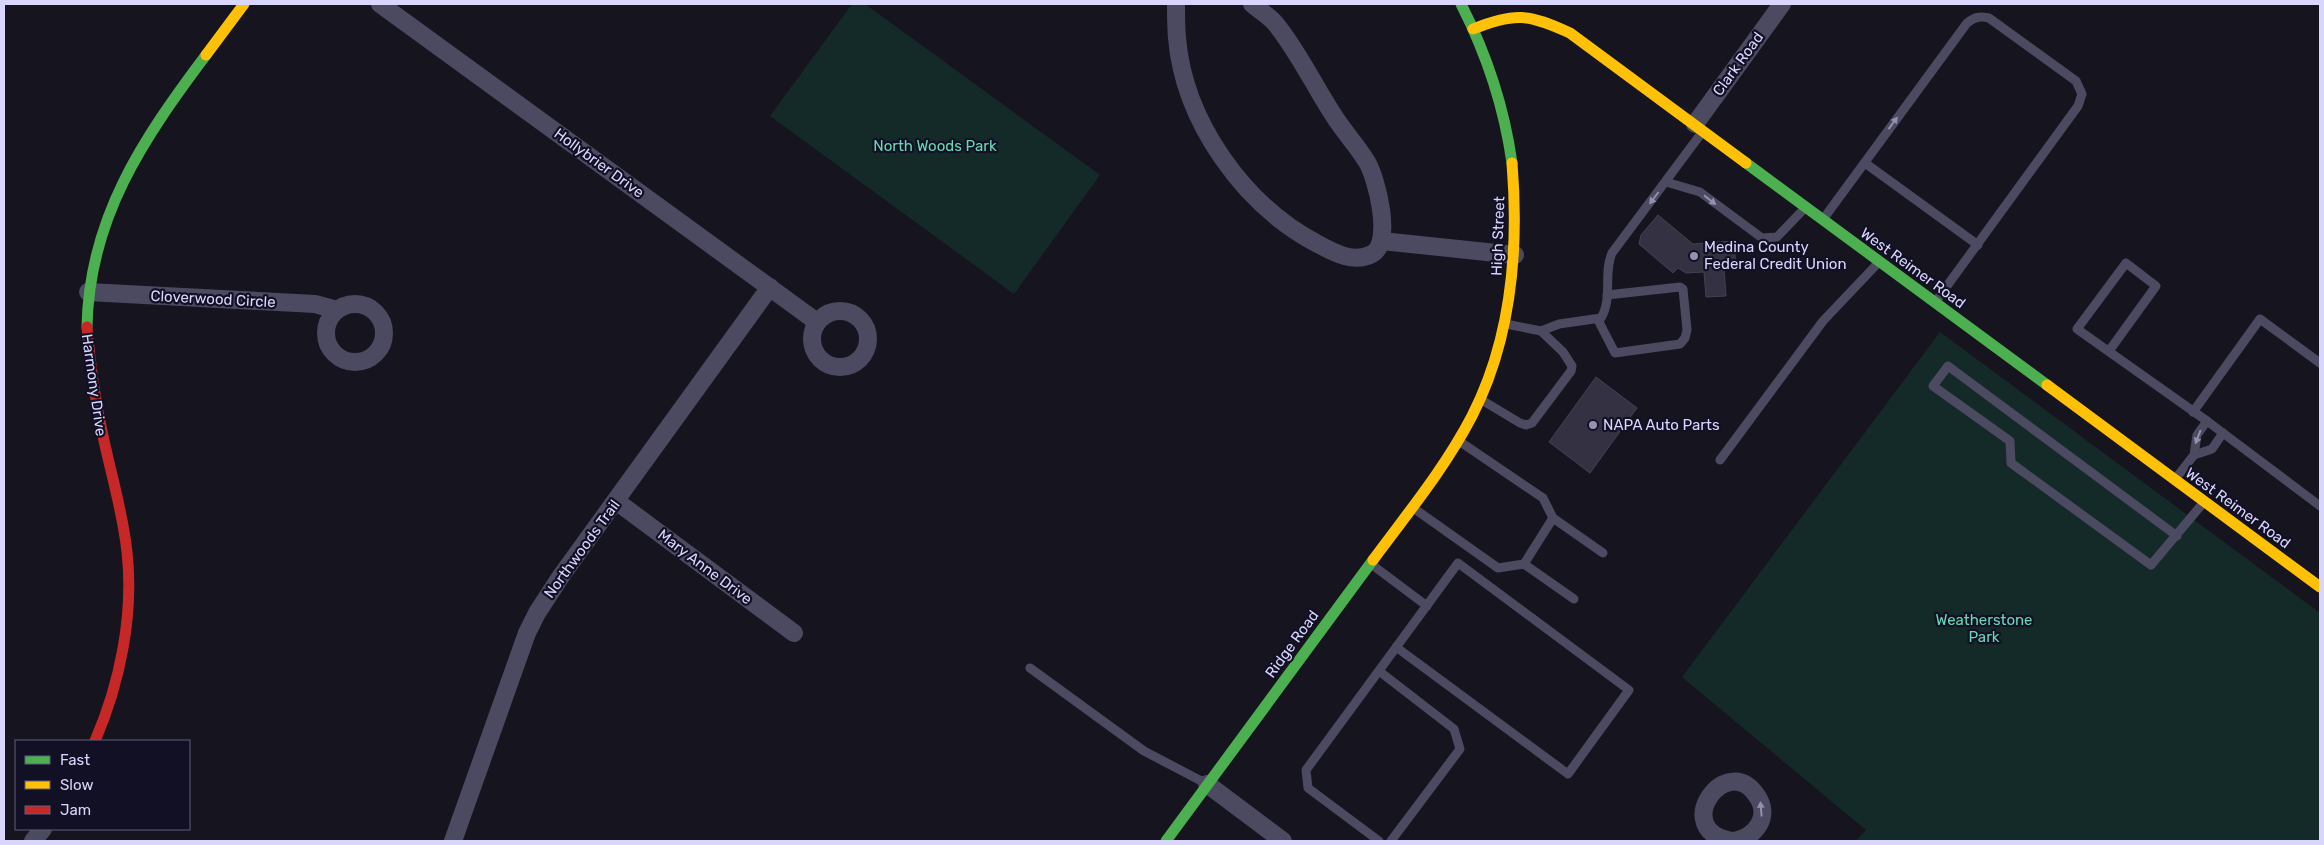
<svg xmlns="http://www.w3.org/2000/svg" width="2324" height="845" font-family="Rubik,sans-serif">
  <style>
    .green { fill: #142a29 }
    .building { fill: #343242; stroke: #434052 }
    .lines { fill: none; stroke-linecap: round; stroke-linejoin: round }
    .lane { stroke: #4b4a60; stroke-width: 9 }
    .street { stroke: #4b4a60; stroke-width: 18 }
    .fast { stroke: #4caf50; stroke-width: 11 }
    .slow { stroke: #ffc107; stroke-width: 11 }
    .jam { stroke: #c62828; stroke-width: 11 }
    .oneway { fill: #9290ae }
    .poi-dot { fill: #9492af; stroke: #121024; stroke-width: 2 }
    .labels { text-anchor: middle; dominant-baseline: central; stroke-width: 4.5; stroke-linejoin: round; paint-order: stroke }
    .street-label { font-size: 15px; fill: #d8d6fc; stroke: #121024 }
    .park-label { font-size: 15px; fill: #67d8b4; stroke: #121024 }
    .poi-label { font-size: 15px; fill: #d8d6fc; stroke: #121024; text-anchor: start }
  </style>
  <rect width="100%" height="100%" fill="#16141f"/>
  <g class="green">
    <polygon points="852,4 865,4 1100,175 1014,294 770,116"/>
    <polygon points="1940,332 2320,613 2320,841 1856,841 1866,830 1682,677"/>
  </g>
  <g class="building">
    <polygon points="1658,215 1693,244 1734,241 1736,268 1724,268 1726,296 1706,297 1704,272 1686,273 1678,268 1673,273 1639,244 1641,235"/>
    <polygon points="1596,377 1637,408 1590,473 1549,442"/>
  </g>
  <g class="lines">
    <g class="lane">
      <polyline points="1865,163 1978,245"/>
      <polyline points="1666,182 1700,192 1762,238 1777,237 1804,209"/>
      <path d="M1824,218L1967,23C1975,17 1979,16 1989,18L2076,81L2082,94L2078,106L1936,301"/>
      <polyline points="1598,320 1615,353 1680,344 1685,338 1687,330 1683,289 1680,287 1607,295"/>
      <path d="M1506,324L1541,331L1559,324L1601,318C1613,299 1603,273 1612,253L1703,131"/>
      <polyline points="2109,351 2156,286 2126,263 2077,329 2207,421 2320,506"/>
      <polyline points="1480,399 1520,423 1526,425 1532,423 1571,371 1572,366 1563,352 1541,331"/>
      <polyline points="2193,412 2260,319 2320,363"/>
      <polyline points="1459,441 1543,498 1553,518 1603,553"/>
      <polyline points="2194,455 2212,449 2223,433"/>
      <polyline points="1720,460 1823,321 1879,262"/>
      <polyline points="2176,478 2194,455 2197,435 2207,421"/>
      <polyline points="1412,507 1498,568 1524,564 1574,599"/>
      <polyline points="2177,536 1948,366 1933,386 2010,441 2011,463 2151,565 2204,502"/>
      <polyline points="1371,564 1427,606"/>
      <polyline points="1524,564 1553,518"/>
      <polyline points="1030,668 1144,751 1207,784"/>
      <polyline points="1379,671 1454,729 1460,749 1391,841"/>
      <polyline points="1379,841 1308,788 1306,770 1458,563 1629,690 1568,774 1396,647"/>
    </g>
    <g class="street">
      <polyline points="380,4 817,322"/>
      <path d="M1176,4C1176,15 1176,27 1177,38C1184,121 1243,204 1316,243C1333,252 1353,264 1372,254C1393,243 1377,179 1367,162C1358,147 1346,134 1336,119C1315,88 1299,52 1275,23C1269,16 1259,10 1252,4"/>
      <polyline points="1695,124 1782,4"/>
      <polyline points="1382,241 1515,255"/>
      <polyline points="88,292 315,304 337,310"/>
      <circle cx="355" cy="333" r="29"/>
      <circle cx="840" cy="339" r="28"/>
      <polyline points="616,501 794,633"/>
      <polyline points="1207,784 1283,841"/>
      <polyline points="33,841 43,829"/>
      <polyline points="453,841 527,633 537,613 561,576 770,287"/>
      <path d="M1732,841C1669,831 1726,749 1757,796C1771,816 1756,837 1734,841"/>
    </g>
    <g class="fast">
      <path d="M1461,4C1487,55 1504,106 1512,163"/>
      <polyline points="1746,163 2047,385"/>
      <path d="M87,327C89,218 143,139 206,55"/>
      <polyline points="1166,841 1373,560"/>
    </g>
    <g class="slow">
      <path d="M1473,29C1515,12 1529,14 1570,33L1746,163"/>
      <polyline points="206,55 244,4"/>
      <polyline points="2047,385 2320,587"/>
      <path d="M1373,560C1407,514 1445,468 1472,416C1512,338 1519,249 1512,163"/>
    </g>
    <path class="jam" d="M87,327C90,364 95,400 103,436C111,474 123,513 127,552C134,615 120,683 95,741"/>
  </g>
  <defs><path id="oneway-solid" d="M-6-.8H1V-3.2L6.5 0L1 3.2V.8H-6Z" transform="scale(1.25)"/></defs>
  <g class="oneway">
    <use href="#oneway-solid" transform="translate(1893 123) rotate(-54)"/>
    <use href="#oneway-solid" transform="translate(1654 198) rotate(127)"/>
    <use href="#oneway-solid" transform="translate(1710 200) rotate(38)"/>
    <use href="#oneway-solid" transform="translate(2198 437) rotate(111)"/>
    <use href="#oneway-solid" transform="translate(1761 809) rotate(-95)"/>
  </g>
  <g class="poi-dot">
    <circle cx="1694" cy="256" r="5"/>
    <circle cx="1593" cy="425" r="5"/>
  </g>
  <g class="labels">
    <g class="street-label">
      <text transform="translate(1738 64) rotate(-54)">Clark Road</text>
      <text transform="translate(599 163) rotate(36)">Hollybrier Drive</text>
      <text transform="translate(1498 236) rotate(-88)">High Street</text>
      <text transform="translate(1913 268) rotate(36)">West Reimer Road</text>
      <text transform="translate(213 299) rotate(3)">Cloverwood Circle</text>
      <text transform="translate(94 385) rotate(82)">Harmony Drive</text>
      <text transform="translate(2238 508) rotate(36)">West Reimer Road</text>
      <text transform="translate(582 549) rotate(-54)">Northwoods Trail</text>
      <text transform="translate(705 567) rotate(37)">Mary Anne Drive</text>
      <text transform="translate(1292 644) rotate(-54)">Ridge Road</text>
    </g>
    <g class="park-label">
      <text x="935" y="146">North Woods Park</text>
      <text x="1984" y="620">Weatherstone<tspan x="1984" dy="17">Park</tspan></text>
    </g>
    <g class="poi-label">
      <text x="1704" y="247">Medina County<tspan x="1704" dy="17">Federal Credit Union</tspan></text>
      <text x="1603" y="425">NAPA Auto Parts</text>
    </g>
  </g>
  <rect width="2324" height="845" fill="none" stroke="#d8d6fc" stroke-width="10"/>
  <rect x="15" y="740" width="175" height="90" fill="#121024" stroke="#615f7a"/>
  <rect x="25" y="756" width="25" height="8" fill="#4caf50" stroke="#615f7a"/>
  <text x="60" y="765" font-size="15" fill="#d8d6fc">Fast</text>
  <rect x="25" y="781" width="25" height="8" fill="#ffc107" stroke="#615f7a"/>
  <text x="60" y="790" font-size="15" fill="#d8d6fc">Slow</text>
  <rect x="25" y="806" width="25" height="8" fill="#c62828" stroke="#615f7a"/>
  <text x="60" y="815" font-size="15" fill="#d8d6fc">Jam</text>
</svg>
